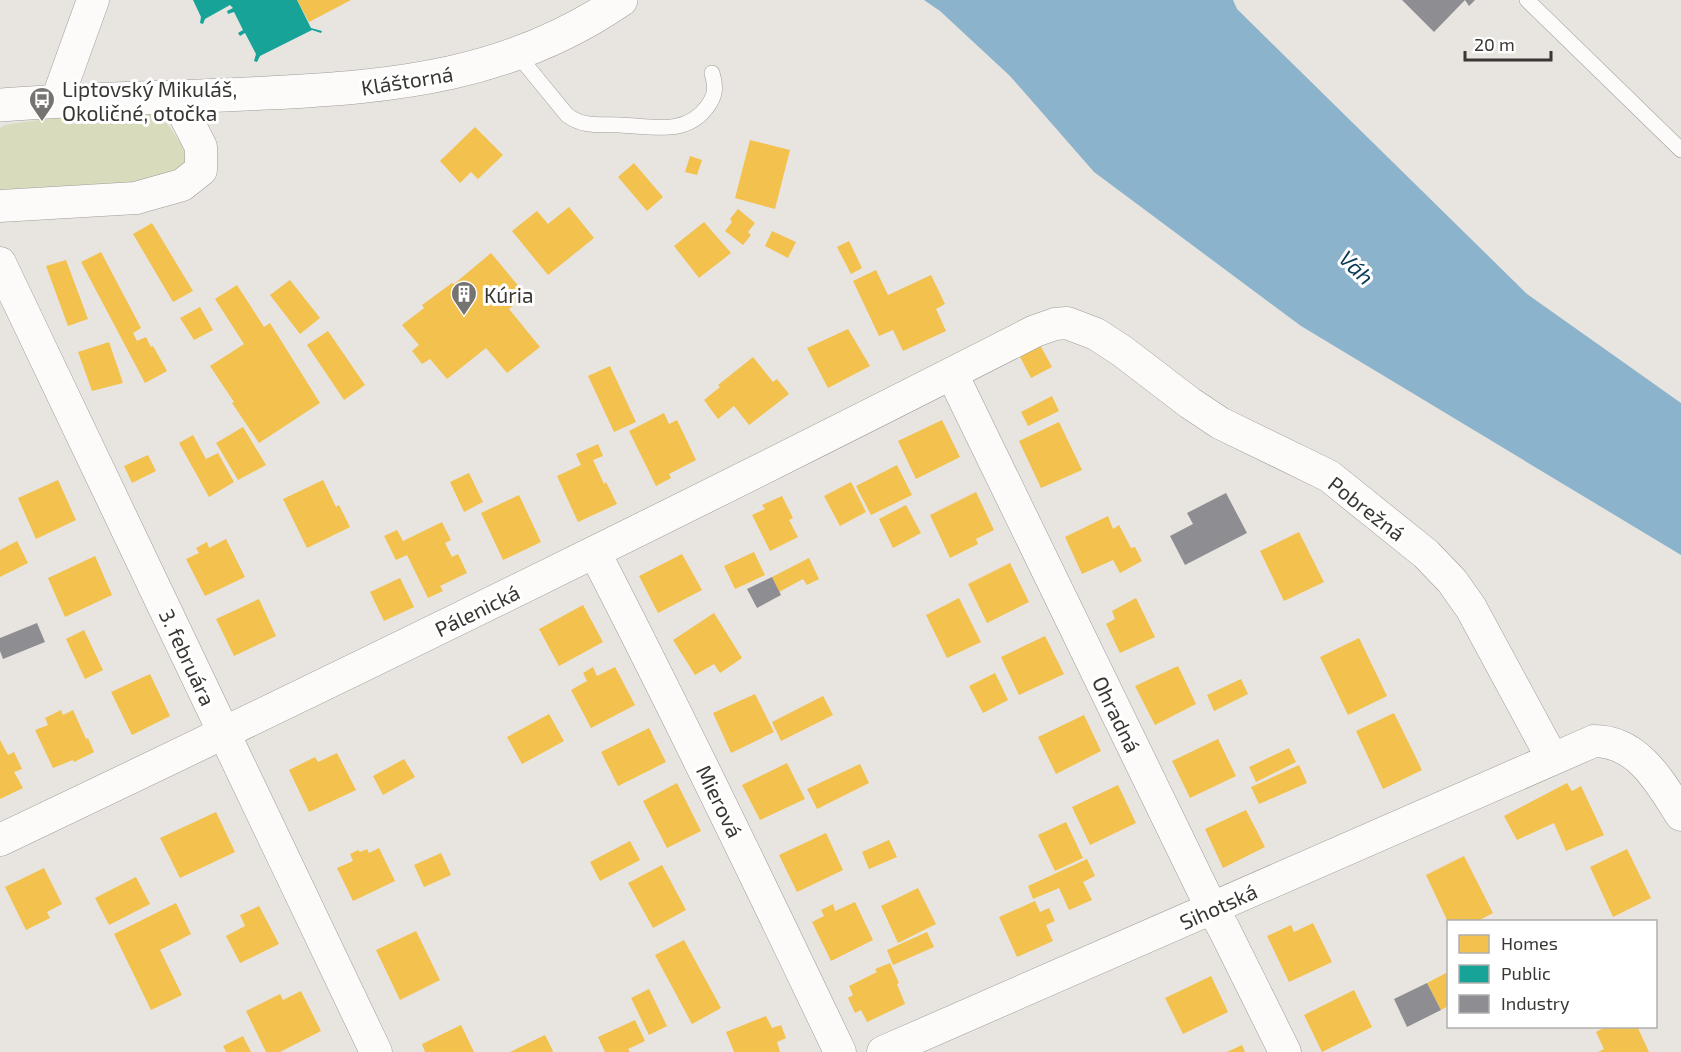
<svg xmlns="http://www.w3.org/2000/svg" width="1681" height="1052" font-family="'Exo 2',sans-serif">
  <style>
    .green { fill: #d8dbbc }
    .water { fill: #8cb3cc }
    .homes { fill: #f2c14e }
    .public { fill: #17a398 }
    .industry { fill: #8d8d92 }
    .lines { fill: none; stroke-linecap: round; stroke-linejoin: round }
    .lane-casing { stroke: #9e9c98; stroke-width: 16 }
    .street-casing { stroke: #9e9c98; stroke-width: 33 }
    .secondary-casing { stroke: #9e9c98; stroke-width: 34 }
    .lane { stroke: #fcfbfa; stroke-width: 15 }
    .street { stroke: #fcfbfa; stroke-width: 32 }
    .secondary { stroke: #fcfbfa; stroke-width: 33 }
    .labels { text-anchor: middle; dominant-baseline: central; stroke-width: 6; stroke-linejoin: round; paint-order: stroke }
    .street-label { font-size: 21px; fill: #393733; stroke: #fff }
    .poi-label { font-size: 21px; fill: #393733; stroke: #fff; text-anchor: start }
    .water-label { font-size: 22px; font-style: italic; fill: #083954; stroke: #fff }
  </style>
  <rect width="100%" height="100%" fill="#e8e5e0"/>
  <polygon class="green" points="136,113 161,114 183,147 186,162 182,169 156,185 0,198 0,128 5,125 44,119"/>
  <polygon class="water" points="924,0 1233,0 1237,9 1527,294 1681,403 1681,555 1301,326 1094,172 1010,76 940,11"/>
  <g class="homes">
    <polygon points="297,0 351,0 309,22"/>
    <polygon points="475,127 503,155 478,179 471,172 460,183 440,161"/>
    <polygon points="750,140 790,150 775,209 735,198"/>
    <polygon points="690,156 702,160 697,175 685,172"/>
    <polygon points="634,163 663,197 647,211 618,177"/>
    <polygon points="569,207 594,238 548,275 512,231 537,211 548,224"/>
    <polygon points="738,209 755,223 748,232 751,235 743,245 725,231 732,222 730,219"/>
    <polygon points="704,222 731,253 699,278 674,246"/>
    <polygon points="152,223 193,291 173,302 133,234"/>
    <polygon points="772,231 796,242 788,258 765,246"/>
    <polygon points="849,241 862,268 851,274 837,247"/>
    <polygon points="101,252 141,328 133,333 137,341 146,337 151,347 153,346 167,371 145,383 81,262"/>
    <polygon points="491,253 526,295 509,309 540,347 507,373 486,348 447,379 430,359 422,364 412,351 419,345 402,325 424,308 422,305 452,283 454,284"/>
    <polygon points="66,260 88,319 68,326 46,266"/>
    <polygon points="876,270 888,295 931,275 945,304 936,309 946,331 903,351 893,330 879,336 853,281"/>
    <polygon points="290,280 320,318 300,334 270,295"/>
    <polygon points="237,285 264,327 270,323 320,403 259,443 232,403 234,402 210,366 244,344 215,299"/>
    <polygon points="200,307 213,330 194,340 180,318"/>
    <polygon points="848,329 870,366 828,388 807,348"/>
    <polygon points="328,331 365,385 344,400 307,345"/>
    <polygon points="109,342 123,383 92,391 78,352"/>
    <polygon points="1040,345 1052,367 1031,378 1020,357"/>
    <polygon points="753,357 773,382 777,379 789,394 749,425 734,406 718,419 704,400 720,387 718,385"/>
    <polygon points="610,366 636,422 614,432 588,376"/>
    <polygon points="1052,396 1059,411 1028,426 1021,412"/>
    <polygon points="664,413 669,424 677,420 696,460 669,474 671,478 656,486 629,431"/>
    <polygon points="942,420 960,457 916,479 898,441"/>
    <polygon points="1059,422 1082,470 1041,488 1019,441"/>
    <polygon points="243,427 266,465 238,480 216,443"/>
    <polygon points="193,435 206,459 218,453 234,482 209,497 179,443"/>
    <polygon points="598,444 603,456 593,460 604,484 606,482 617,504 578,522 557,476 581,465 576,454"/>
    <polygon points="148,455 156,471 132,483 124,466"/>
    <polygon points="897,465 912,495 871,515 856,486"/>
    <polygon points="469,473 483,502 464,512 450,482"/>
    <polygon points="58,480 76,520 36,539 18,498"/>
    <polygon points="323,480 336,507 339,505 350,527 307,548 283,499"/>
    <polygon points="851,482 866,512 840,526 824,496"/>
    <polygon points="976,492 994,530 976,539 978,544 950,558 930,515"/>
    <polygon points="519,495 541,542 503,560 481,513"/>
    <polygon points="782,496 793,518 789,520 798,537 770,551 752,515 765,509 762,505"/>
    <polygon points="906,505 921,533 893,548 879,519"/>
    <polygon points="1108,516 1113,529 1119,525 1131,548 1135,547 1142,561 1120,573 1113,560 1082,574 1065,537"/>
    <polygon points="442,522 451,540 445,543 452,557 458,554 467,573 440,586 443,591 428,598 407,555 396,560 384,536 397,530 403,541"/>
    <polygon points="1299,532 1324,582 1284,601 1260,551"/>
    <polygon points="226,539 245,577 205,596 186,559 199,553 196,548 207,542 209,548"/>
    <polygon points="17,541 28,563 0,577 0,550"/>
    <polygon points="754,552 765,575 735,589 724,566"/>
    <polygon points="682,554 702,590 658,613 639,576"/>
    <polygon points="95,556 112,595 65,617 48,578"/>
    <polygon points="809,558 819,579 807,585 803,579 779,592 772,577"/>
    <polygon points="1010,563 1029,602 987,623 968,584"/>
    <polygon points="400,578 414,607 384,621 370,592"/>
    <polygon points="959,598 981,642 947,658 926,615"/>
    <polygon points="1136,598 1155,637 1120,653 1106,624 1115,619 1112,611"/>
    <polygon points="259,599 276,636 234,656 216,619"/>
    <polygon points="583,605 603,642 559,666 539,629"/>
    <polygon points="714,613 742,658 720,673 714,664 695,675 673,640"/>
    <polygon points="84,630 103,670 85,679 66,639"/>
    <polygon points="1045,636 1064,674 1019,695 1001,657"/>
    <polygon points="1359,638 1387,696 1348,715 1320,657"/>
    <polygon points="1178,666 1196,704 1155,725 1135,686"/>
    <polygon points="593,667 597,676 615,667 635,705 591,728 571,690 587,681 583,673"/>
    <polygon points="995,673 1008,700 983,713 969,686"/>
    <polygon points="150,674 170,716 132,735 111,692"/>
    <polygon points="1241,679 1248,694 1214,711 1207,695"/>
    <polygon points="755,694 774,732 731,753 713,713"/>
    <polygon points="823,696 833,715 781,741 772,722"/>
    <polygon points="61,710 63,715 73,710 86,739 88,738 94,752 74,762 73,760 53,768 35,730 48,725 45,718"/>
    <polygon points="1394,713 1422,770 1383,789 1356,731"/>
    <polygon points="549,714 564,741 522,764 507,737"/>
    <polygon points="1084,715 1101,751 1056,774 1038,737"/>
    <polygon points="649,728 666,762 618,786 601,752"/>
    <polygon points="1218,739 1236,776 1190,798 1172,761"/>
    <polygon points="0,740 8,755 14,752 22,769 14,772 23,788 0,799"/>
    <polygon points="1289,748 1296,762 1256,782 1249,767"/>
    <polygon points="337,753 356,790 309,812 289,770 315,757 318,762"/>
    <polygon points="404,759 415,777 383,795 373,776"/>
    <polygon points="787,763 805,799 760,820 742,785"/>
    <polygon points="860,764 869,783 817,809 807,789"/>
    <polygon points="1299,765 1307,783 1259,804 1251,787"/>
    <polygon points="677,783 701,831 667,848 643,801"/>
    <polygon points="1567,783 1572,791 1581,786 1604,835 1566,851 1554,823 1517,840 1504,816"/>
    <polygon points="1118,785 1136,823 1090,845 1072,807"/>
    <polygon points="1246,810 1265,847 1223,868 1205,829"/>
    <polygon points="216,812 235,852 180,878 160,838"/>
    <polygon points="1066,822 1083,858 1055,871 1038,835"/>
    <polygon points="826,833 843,870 797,892 779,855"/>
    <polygon points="889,840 897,857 869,869 862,852"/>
    <polygon points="630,841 640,860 600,881 590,862"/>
    <polygon points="379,848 395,881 353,901 337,868 353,861 350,854 358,850 360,852 367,849 369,853"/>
    <polygon points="1627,849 1651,898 1613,917 1590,867"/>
    <polygon points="441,853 451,875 424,887 414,865"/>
    <polygon points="1464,856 1493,913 1476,922 1448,922 1426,875"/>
    <polygon points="1087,859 1095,876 1083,882 1092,900 1069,910 1059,888 1033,899 1028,886"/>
    <polygon points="662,865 686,910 653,928 628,883"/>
    <polygon points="44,868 62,904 47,912 50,918 26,930 5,887"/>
    <polygon points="136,877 150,904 109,925 95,898"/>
    <polygon points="918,888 936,924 898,943 881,906"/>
    <polygon points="1035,901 1040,912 1049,908 1055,921 1046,925 1053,941 1017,957 999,917"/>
    <polygon points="855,902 873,940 831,961 812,922 824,916 821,910 833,904 835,911"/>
    <polygon points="176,903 191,934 160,950 182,995 151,1010 114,934"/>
    <polygon points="259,906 279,944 240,963 226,936 245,926 240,915"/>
    <polygon points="1313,923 1332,962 1289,982 1267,936 1291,925 1294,932"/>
    <polygon points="416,931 440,980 400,1000 376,950"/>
    <polygon points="927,932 934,947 893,965 887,950"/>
    <polygon points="684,940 721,1008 692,1024 655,955"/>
    <polygon points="890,963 899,983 897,984 905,1004 867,1022 861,1010 855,1013 848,998 853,995 849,986 877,972 875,969"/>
    <polygon points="1448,972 1448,1006 1441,1010 1427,983"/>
    <polygon points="1211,976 1228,1012 1183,1034 1165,998"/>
    <polygon points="649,989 667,1026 649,1035 631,998"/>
    <polygon points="1354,990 1372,1027 1322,1052 1304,1015"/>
    <polygon points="301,991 321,1031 280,1052 266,1052 246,1011 280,994 283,1000"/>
    <polygon points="766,1016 772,1028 781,1025 786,1038 777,1042 780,1052 734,1052 726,1032"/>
    <polygon points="635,1020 645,1041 628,1049 630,1052 605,1052 598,1037"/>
    <polygon points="461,1025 474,1052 425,1052 422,1044"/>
    <polygon points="1607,1026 1637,1026 1649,1052 1598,1052 1604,1049 1596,1032"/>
    <polygon points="545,1035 553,1051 552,1052 510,1052"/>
    <polygon points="243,1036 251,1052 226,1052 223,1046"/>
    <polygon points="1242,1045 1245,1052 1227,1052"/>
  </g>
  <polygon class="public" points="193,0 297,0 311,28 322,31 321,33 312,30 260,56 257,62 254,61 256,54 245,33 240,36 238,33 243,30 234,12 228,14 227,11 233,8 230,5 205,19 203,24 200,23 201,17"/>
  <g class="industry">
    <polygon points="1402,0 1475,0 1469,6 1465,0 1434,32"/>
    <polygon points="1226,493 1247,533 1185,565 1170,536 1193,524 1187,513"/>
    <polygon points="772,577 781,595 757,608 747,589"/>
    <polygon points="37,623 45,642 3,659 0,651 0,638"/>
    <polygon points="1427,983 1441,1010 1407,1027 1394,999"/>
  </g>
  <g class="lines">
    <defs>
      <g id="lane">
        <polyline points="1527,0 1681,150"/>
        <path d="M517,54L567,115C584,128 601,124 620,125C651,126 686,136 707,107C716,95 716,87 712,73"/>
      </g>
      <g id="street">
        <polyline points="57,100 93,0"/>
        <polyline points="0,206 136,198 182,185 201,170 201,147 176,98"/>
        <polyline points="0,263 376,1052"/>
        <polyline points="952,374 1212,909 1223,927 1285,1052"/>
        <path d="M595,553C680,718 760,884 840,1052"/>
        <path d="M0,840C347,675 692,506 1035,331L1055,324L1067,323L1096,334L1122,351L1190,403L1220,423L1329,476L1426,554L1452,581L1471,608L1552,758"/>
        <path d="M883,1052L1594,741C1638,741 1660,782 1681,815"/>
      </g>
      <path id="secondary" d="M0,105C89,98 178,98 267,93C396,87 512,75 621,0"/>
    </defs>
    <use href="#lane" class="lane-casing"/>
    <use href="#street" class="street-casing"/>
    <use href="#secondary" class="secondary-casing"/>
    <use href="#lane" class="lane"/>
    <use href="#street" class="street"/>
    <use href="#secondary" class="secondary"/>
  </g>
  <defs>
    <symbol id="bus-pin" viewBox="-11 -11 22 30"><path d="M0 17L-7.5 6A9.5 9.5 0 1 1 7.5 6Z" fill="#767470" stroke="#fff"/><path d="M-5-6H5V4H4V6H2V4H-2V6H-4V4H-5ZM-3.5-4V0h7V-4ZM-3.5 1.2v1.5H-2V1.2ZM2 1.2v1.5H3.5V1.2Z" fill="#fff"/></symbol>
    <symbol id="building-pin" viewBox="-11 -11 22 30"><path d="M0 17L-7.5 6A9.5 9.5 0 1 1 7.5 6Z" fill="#767470" stroke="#fff"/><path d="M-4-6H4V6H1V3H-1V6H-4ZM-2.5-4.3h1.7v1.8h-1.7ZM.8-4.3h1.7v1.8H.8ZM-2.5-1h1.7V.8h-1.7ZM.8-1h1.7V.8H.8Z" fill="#fff"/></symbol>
  </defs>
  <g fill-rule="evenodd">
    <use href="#bus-pin" x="27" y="85" width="30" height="40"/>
    <use href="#building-pin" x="449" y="279" width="30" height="40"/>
  </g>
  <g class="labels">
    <g class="street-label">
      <text transform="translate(407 80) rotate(-9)">Kláštorná</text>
      <text transform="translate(1367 508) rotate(38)">Pobrežná</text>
      <text transform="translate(477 610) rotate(-26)">Pálenická</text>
      <text transform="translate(188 657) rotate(65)">3. februára</text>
      <text transform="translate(1117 714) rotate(64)">Ohradná</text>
      <text transform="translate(720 801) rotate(64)">Mierová</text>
      <text transform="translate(1218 906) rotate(-24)">Sihotská</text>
    </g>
    <g class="poi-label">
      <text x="62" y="88">Liptovský Mikuláš,<tspan x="62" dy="24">Okoličné, otočka</tspan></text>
      <text x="484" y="294">Kúria</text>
    </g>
    <g class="water-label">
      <text transform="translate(1357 267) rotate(44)">Váh</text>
    </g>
  </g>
  <rect x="1447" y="920" width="210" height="108" fill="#ffffff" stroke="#b0afad" stroke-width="1.5"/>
  <rect x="1459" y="935" width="30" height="18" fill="#f2c14e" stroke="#b0afad" stroke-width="1.5"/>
  <text x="1501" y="950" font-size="18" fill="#393733">Homes</text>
  <rect x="1459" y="965" width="30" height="18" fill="#17a398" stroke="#b0afad" stroke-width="1.5"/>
  <text x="1501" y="980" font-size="18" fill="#393733">Public</text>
  <rect x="1459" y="995" width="30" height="18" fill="#8d8d92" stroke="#b0afad" stroke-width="1.5"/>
  <text x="1501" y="1010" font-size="18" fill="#393733">Industry</text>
  <path d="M1465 51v9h86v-9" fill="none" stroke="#393733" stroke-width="3"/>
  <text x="1474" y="51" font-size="18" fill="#393733" stroke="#ffffff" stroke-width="4.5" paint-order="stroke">20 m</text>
</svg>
